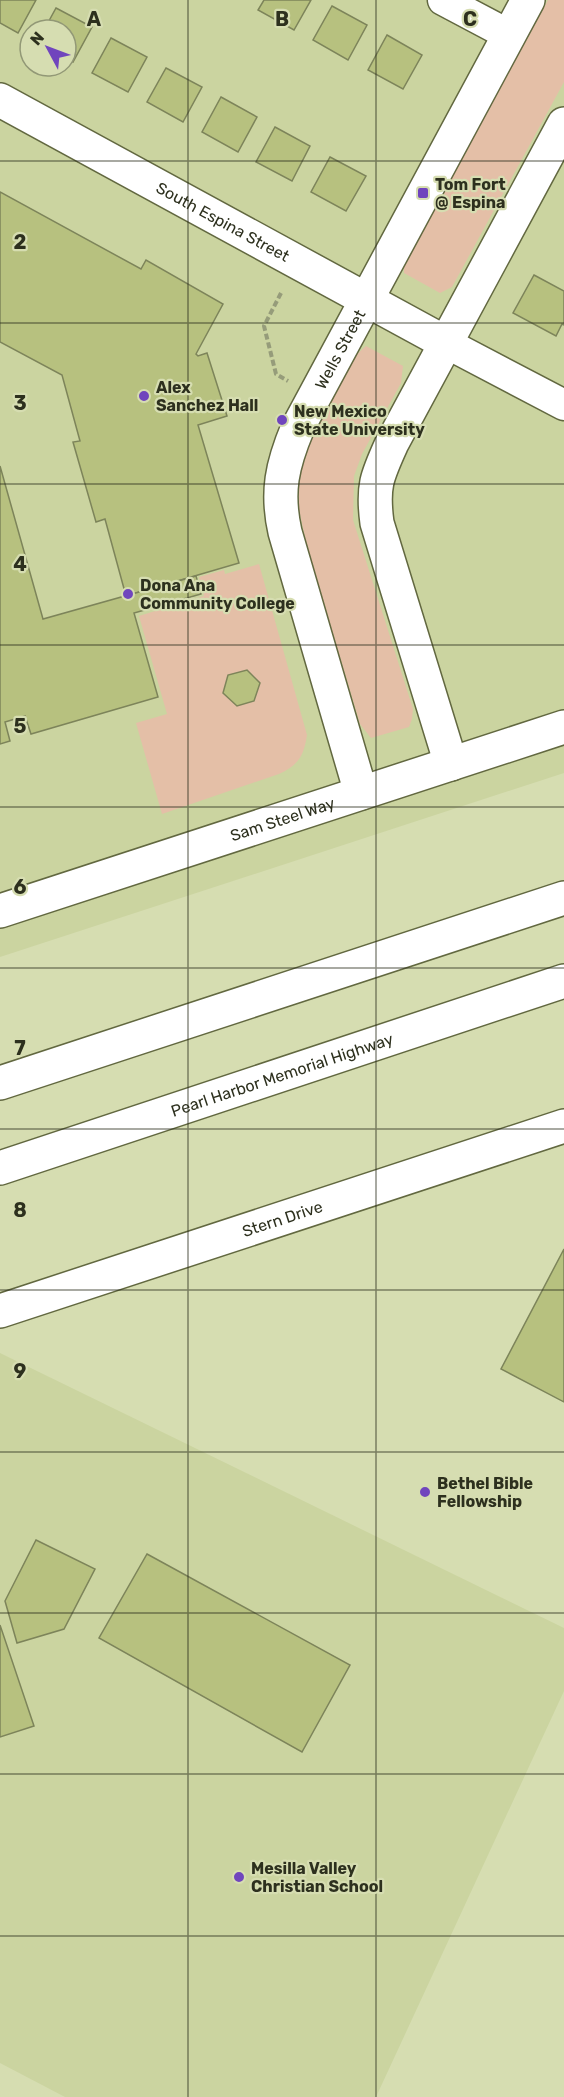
<svg xmlns="http://www.w3.org/2000/svg" width="564" height="2097" font-family="Rubik,sans-serif">
  <style>
    .built { fill: #cbd4a0; fill-rule: evenodd }
    .green { fill: #e4bfa7 }
    .building { fill: #b7c17f; stroke: #7d845a; stroke-width: 1.5 }
    .lines { fill: none; stroke-linecap: round; stroke-linejoin: round }
    .street-casing { stroke: #626840; stroke-width: 33 }
    .secondary-casing { stroke: #626840; stroke-width: 36 }
    .highway-casing { stroke: #626840; stroke-width: 36 }
    .path { stroke: #969c7a; stroke-width: 4; stroke-dasharray: 6 3; stroke-linecap: butt }
    .street { stroke: #fff; stroke-width: 30 }
    .secondary { stroke: #fff; stroke-width: 33 }
    .highway { stroke: #fff; stroke-width: 33 }
    .grid { fill: none; stroke: #2d301e; stroke-width: 1.5; stroke-opacity: 0.55 }
    .poi-dot { fill: #7045bd; stroke: #d6ddb1; stroke-width: 2 }
    .labels { text-anchor: middle; dominant-baseline: central; stroke-width: 4.5; stroke-linejoin: round; paint-order: stroke }
    .poi-label { font-size: 16px; font-weight: bold; fill: #2d301e; stroke: #d6ddb1; text-anchor: start }
    .street-label { font-size: 16px; fill: #2d301e; stroke: #d6ddb1 }
    .grid-label { font-size: 20px; text-anchor: middle; font-weight: bold; fill: #2d301e; stroke: #d6ddb1; stroke-width: 4.5; stroke-linejoin: round; paint-order: stroke }
  </style>
  <rect width="100%" height="100%" fill="#d6ddb1"/>
  <g class="built">
    <path d="M0,0H564V773L0,957ZM30,30H66V66H30Z"/>
    <polygon points="0,1353 564,1628 564,1691 376,2097 65,2097 0,2063"/>
  </g>
  <g class="green">
    <polygon points="548,0 564,0 564,82 452,287 440,293 404,273 404,263"/>
    <polygon points="366,346 403,366 401,383 362,454 354,476 353,520 413,709 412,719 409,727 371,738 360,724 308,551 299,510 298,488 302,462 312,434 354,357"/>
    <path d="M259,564L307,735C304,755 299,765 279,774L162,814L136,723L167,714L139,616L204,596L199,577L224,570L225,574Z"/>
  </g>
  <g class="building">
    <polygon points="0,0 36,0 18,33 0,23"/>
    <polygon points="264,0 311,0 294,30 258,10"/>
    <polygon points="332,6 367,25 348,60 313,40"/>
    <polygon points="56,8 92,27 73,62 66,59 66,30 44,30"/>
    <polygon points="387,35 422,55 403,89 368,70"/>
    <polygon points="111,38 147,57 128,92 92,73"/>
    <polygon points="166,68 202,87 183,122 147,102"/>
    <polygon points="221,97 257,117 238,152 202,132"/>
    <polygon points="275,127 310,146 292,181 256,162"/>
    <polygon points="330,157 366,176 346,211 311,192"/>
    <polygon points="0,192 141,269 146,260 223,304 196,354 198,356 207,353 227,416 198,425 239,563 126,596 105,519 96,522 73,442 80,441 62,375 0,342"/>
    <polygon points="534,275 564,291 564,325 562,324 556,336 513,313"/>
    <polygon points="0,466 43,619 196,576 201,594 134,613 158,697 31,734 25,716 5,722 10,741 0,744"/>
    <polygon points="247,670 260,683 254,701 237,706 223,693 228,675"/>
    <polygon points="564,1249 564,1402 501,1369"/>
    <polygon points="36,1540 95,1569 64,1629 17,1643 5,1601"/>
    <polygon points="147,1554 350,1665 302,1752 99,1638"/>
    <polygon points="0,1625 34,1726 0,1737"/>
  </g>
  <g class="lines">
    <defs>
      <g id="street">
        <polyline points="443,0 509,35"/>
        <polyline points="446,343 564,405"/>
      </g>
      <g id="secondary">
        <path id="s1" d="M0,100L446,343"/>
        <path d="M451,764L377,523C372,486 377,476 392,443L564,124"/>
        <path id="s2" d="M361,793L285,532C276,492 282,465 298,427L528,0"/>
        <path id="s3" d="M0,911L564,727"/>
        <path id="s4" d="M0,1311L564,1126"/>
      </g>
      <g id="highway">
        <polyline points="0,1083 564,898"/>
        <path id="s5" d="M0,1168L564,981"/>
      </g>
    </defs>
    <use href="#street" class="street-casing"/>
    <use href="#secondary" class="secondary-casing"/>
    <use href="#highway" class="highway-casing"/>
    <polyline class="path" points="281,293 264,326 276,374 288,381"/>
    <use href="#street" class="street"/>
    <use href="#secondary" class="secondary"/>
    <use href="#highway" class="highway"/>
  </g>
  <path class="grid" d="M188,0V2097M376,0V2097M0,161H564M0,323H564M0,484H564M0,645H564M0,807H564M0,968H564M0,1129H564M0,1290H564M0,1452H564M0,1613H564M0,1774H564M0,1936H564"/>
  <g class="poi-dot">
    <rect x="417" y="187" width="12" height="12" rx="3"/>
    <circle cx="144" cy="396" r="6"/>
    <circle cx="282" cy="420" r="6"/>
    <circle cx="128" cy="594" r="6"/>
    <circle cx="425" cy="1492" r="6"/>
    <circle cx="239" cy="1877" r="6"/>
  </g>
  <g class="labels">
    <g class="poi-label">
      <text x="435" y="184">Tom Fort<tspan x="435" dy="18">@ Espina</tspan></text>
      <text x="156" y="387">Alex<tspan x="156" dy="18">Sanchez Hall</tspan></text>
      <text x="294" y="411">New Mexico<tspan x="294" dy="18">State University</tspan></text>
      <text x="140" y="585">Dona Ana<tspan x="140" dy="18">Community College</tspan></text>
      <text x="437" y="1483">Bethel Bible<tspan x="437" dy="18">Fellowship</tspan></text>
      <text x="251" y="1868">Mesilla Valley<tspan x="251" dy="18">Christian School</tspan></text>
    </g>
    <g class="street-label">
      <text stroke="none"><textPath href="#s1" startOffset="254">South Espina Street</textPath></text>
      <text stroke="none"><textPath href="#s2" startOffset="468">Wells Street</textPath></text>
      <text stroke="none"><textPath href="#s3" startOffset="297">Sam Steel Way</textPath></text>
      <text stroke="none"><textPath href="#s5" startOffset="297">Pearl Harbor Memorial Highway</textPath></text>
      <text stroke="none"><textPath href="#s4" startOffset="297">Stern Drive</textPath></text>
    </g>
  </g>
  <g class="grid-label">
    <text x="94" y="26">A</text>
    <text x="282" y="26">B</text>
    <text x="470" y="26">C</text>
    <text x="20" y="249">2</text>
    <text x="20" y="410">3</text>
    <text x="20" y="571">4</text>
    <text x="20" y="733">5</text>
    <text x="20" y="894">6</text>
    <text x="20" y="1055">7</text>
    <text x="20" y="1217">8</text>
    <text x="20" y="1378">9</text>
  </g>
  <g transform="translate(48 48) rotate(311)"><circle r="28" fill="#d6ddb1" stroke="#929876" stroke-width="1.5"/>
  <path d="M0-4.5L10 22L0 15L-10 22Z" fill="#7045bd"/>
  <text y="-9" font-size="16" font-weight="bold" text-anchor="middle" fill="#2d301e">N</text>
  </g>
</svg>
